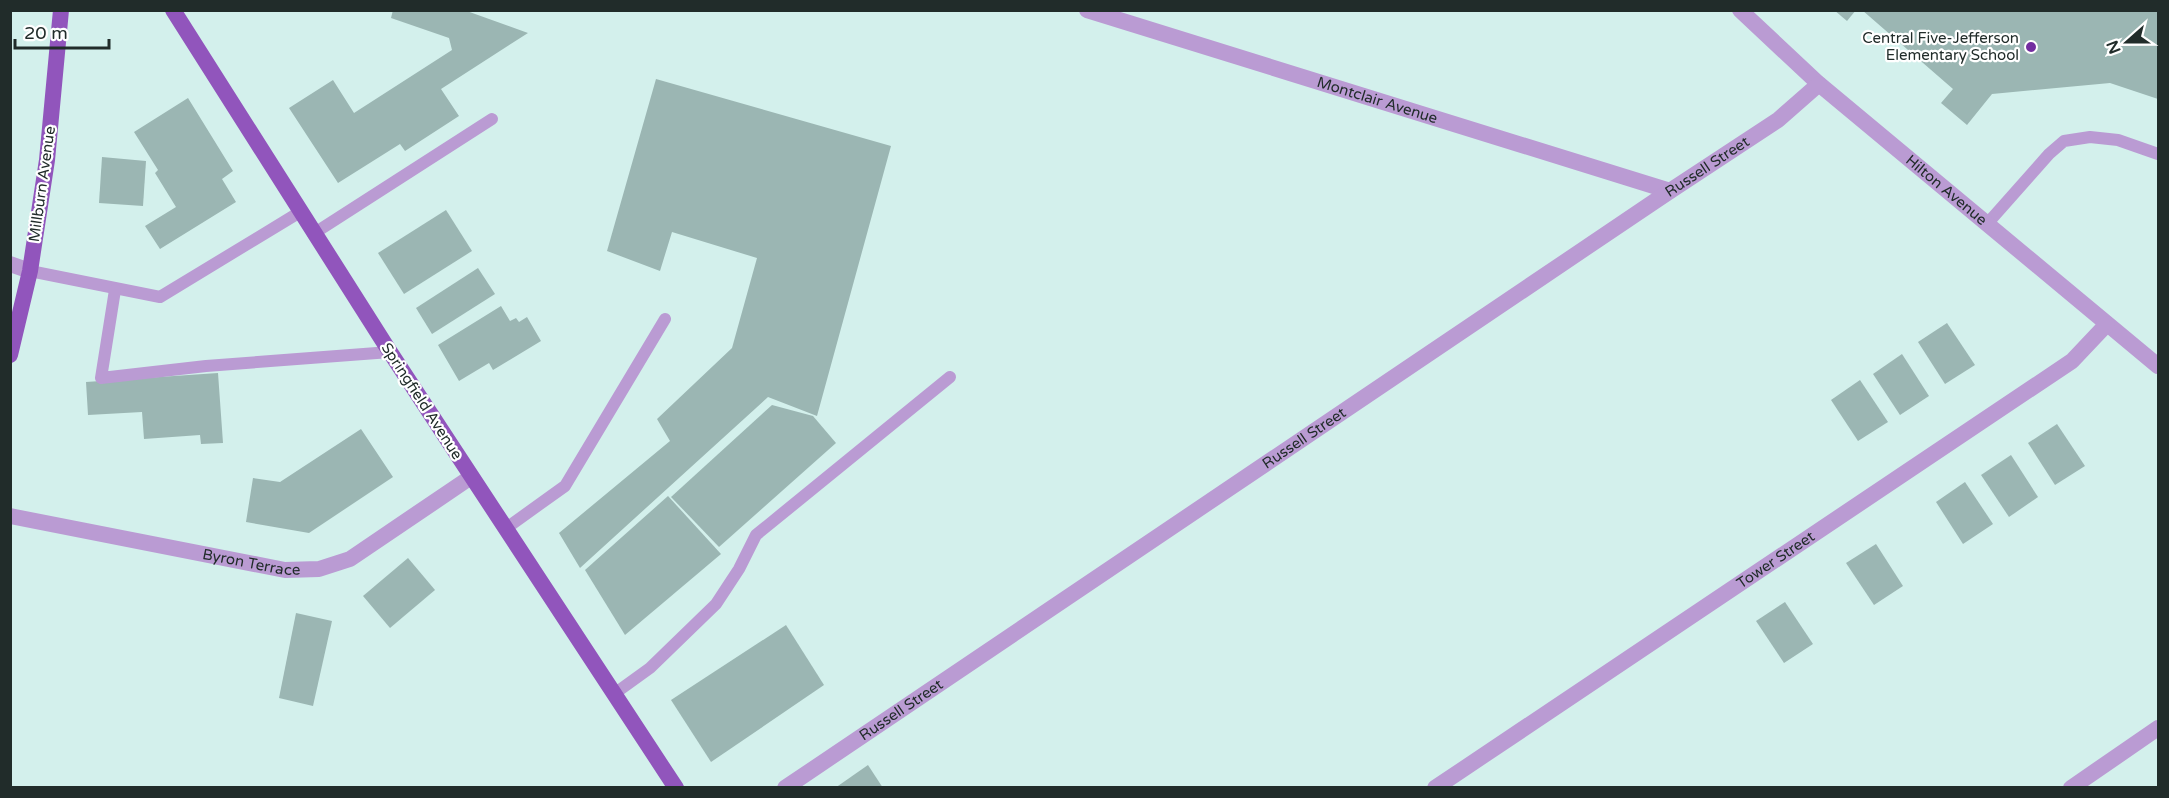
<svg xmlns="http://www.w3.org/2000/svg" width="2169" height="798" font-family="'Varela Round',sans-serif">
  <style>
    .building { fill: #9bb6b3 }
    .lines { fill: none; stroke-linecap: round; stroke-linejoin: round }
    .service { stroke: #ba9bd3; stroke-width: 12 }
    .minor { stroke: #ba9bd3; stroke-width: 16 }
    .primary { stroke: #9155bc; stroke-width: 16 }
    .poi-dot { fill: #732da0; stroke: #fff; stroke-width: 2 }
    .labels { text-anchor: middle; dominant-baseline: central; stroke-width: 4.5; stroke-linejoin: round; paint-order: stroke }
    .poi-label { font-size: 15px; fill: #212c2a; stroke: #fff; text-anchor: end }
    .street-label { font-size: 15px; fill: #212c2a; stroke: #fff }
  </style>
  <rect width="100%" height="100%" fill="#d3f0ec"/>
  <g class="building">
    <polygon points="393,10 464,10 528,33 441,89 459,116 405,151 400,144 338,183 289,108 333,80 354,113 452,50 449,38 391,18"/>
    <polygon points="1834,10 1856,10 1847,21"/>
    <polygon points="1862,10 2158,10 2158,99 2110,83 1992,94 1967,125 1941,103 1953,89"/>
    <polygon points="656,79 891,146 817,416 768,397 580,568 559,533 670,441 657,419 732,348 757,258 672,232 660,271 607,251"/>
    <polygon points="188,98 233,171 222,179 236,202 160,249 145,226 176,207 155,173 158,170 134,132"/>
    <polygon points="102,157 146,161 143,206 99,203"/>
    <polygon points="446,210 472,251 404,294 378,253"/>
    <polygon points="478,268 495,294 432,334 416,308"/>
    <polygon points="501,306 510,321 516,318 519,322 527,317 541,341 493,370 489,363 459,381 438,345"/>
    <polygon points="1947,323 1975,365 1945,384 1918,342"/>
    <polygon points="1902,354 1929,396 1900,415 1873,374"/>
    <polygon points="218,373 223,443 201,444 200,435 144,439 142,412 88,415 86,382"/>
    <polygon points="1860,380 1888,422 1858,441 1831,400"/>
    <polygon points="772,405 813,416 836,443 719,547 671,497"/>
    <polygon points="2057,424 2085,466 2055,485 2028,443"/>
    <polygon points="361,429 393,477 309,533 246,522 253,478 280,482"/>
    <polygon points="2011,455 2038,497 2009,517 1981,475"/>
    <polygon points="1965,482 1993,524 1963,544 1936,502"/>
    <polygon points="668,496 721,554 625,635 585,570"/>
    <polygon points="1876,544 1903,586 1874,605 1846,563"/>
    <polygon points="408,558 435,590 390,628 363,596"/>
    <polygon points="1785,602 1813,644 1784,663 1756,621"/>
    <polygon points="296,613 332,621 313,706 279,698"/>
    <polygon points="786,625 824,685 711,762 671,700"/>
    <polygon points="868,765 883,788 835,788"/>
  </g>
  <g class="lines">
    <g class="service">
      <polyline points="1987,224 2049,154 2064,141 2090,137 2118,140 2158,154"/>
      <polyline points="313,234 492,119"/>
      <polyline points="30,271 160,297 300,212"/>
      <polyline points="115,290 101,378 206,366 390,352"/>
      <polyline points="505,529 565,486 665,319"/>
      <polyline points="614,694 650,668 716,604 739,569 756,535 950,377"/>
    </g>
    <g class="minor">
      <path id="s1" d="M1087,10L1670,191"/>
      <path id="s2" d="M1740,10L1819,84L2158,366"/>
      <polyline points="10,264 30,271"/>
      <path id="s3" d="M10,516L285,570L319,569L350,559L471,477"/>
      <path id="s4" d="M785,788L1670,191L1778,120L1819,84"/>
      <path id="s5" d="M1435,788L2072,361L2107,324"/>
      <polyline points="2071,788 2158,728"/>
    </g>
    <g class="primary">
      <polyline points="173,10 390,352 676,788"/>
      <polyline points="10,355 30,271 47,160 61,10"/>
    </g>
  </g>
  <circle class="poi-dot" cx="2031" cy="47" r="6"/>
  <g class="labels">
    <g class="poi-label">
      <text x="2019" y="38">Central Five-Jefferson<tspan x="2019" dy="17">Elementary School</tspan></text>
    </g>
    <g class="street-label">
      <text stroke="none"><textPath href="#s1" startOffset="304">Montclair Avenue</textPath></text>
      <text stroke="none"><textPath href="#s4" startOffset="1112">Russell Street</textPath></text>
      <text transform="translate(42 184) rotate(-82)">Millburn Avenue</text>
      <text stroke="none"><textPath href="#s2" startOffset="274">Hilton Avenue</textPath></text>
      <text transform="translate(422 401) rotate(57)">Springfield Avenue</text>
      <text stroke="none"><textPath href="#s4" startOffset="626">Russell Street</textPath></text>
      <text stroke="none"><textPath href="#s5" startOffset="410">Tower Street</textPath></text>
      <text stroke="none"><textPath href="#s3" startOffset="246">Byron Terrace</textPath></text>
      <text stroke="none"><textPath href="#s4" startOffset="140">Russell Street</textPath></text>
    </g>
  </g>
  <rect width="2169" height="798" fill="none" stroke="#212c2a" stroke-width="24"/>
  <g transform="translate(2127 42) rotate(249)" stroke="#ffffff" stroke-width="4.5" paint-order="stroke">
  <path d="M0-4.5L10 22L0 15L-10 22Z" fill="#212c2a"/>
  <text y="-9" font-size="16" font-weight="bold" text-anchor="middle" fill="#212c2a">N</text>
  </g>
  <path d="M15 39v9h94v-9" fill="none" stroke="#212c2a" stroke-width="3"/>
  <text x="24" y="39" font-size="18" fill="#212c2a" stroke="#ffffff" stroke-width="4.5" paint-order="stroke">20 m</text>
</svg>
